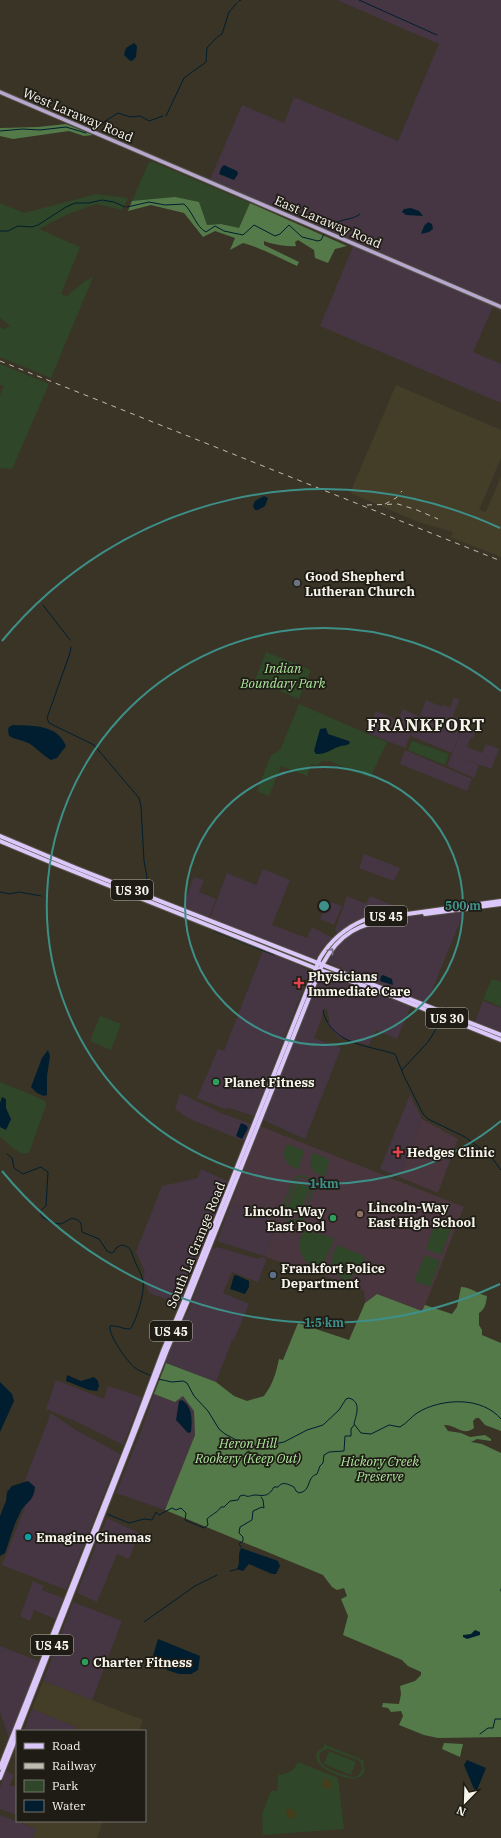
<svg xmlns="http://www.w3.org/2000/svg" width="501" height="1838" font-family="'IBM Plex Serif',serif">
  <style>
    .commercial { fill: #463643 }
    .built { fill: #443d28 }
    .education { fill: #49363e }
    .green { fill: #2f4628; fill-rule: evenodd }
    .forest { fill: #547a49 }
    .sand { fill: #443c1b }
    .water { fill: #001e30 }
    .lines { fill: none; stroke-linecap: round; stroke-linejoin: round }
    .stream { stroke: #001e30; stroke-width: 1 }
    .secondary-casing { stroke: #575346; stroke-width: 5.5 }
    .primary-casing { stroke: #575346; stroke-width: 6 }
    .secondary { stroke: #b6a7cf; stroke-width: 3.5 }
    .primary { stroke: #dbc7fa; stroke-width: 4 }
    .rail { stroke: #bebbb0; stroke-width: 1; stroke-dasharray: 5 5; stroke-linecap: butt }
    .oneway { stroke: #7c7288 }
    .ring { fill: none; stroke: #3d8f87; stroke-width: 2 }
    .worship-dot { fill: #6b7280; stroke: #1e1c15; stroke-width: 1.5 }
    .health-dot { fill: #e0444e; stroke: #1e1c15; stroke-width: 1.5 }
    .leisure-dot { fill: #2e9e5b; stroke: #1e1c15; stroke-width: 1.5 }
    .education-dot { fill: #8d6e63; stroke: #1e1c15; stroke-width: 1.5 }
    .service-dot { fill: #5c6f8a; stroke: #1e1c15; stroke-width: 1.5 }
    .culture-dot { fill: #0f9aa8; stroke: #1e1c15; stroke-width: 1.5 }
    .labels { text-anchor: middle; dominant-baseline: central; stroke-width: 3.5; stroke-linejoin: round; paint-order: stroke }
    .shield { fill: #1e1c15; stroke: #b6b4ab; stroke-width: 1 }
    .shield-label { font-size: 12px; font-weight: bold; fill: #f7f5eb }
    .street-label { font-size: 13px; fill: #f7f5eb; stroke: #1e1c15 }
    .poi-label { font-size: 13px; font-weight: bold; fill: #f7f5eb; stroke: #1e1c15; text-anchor: start }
    .park-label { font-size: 13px; font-style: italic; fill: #ade79d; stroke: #1e1c15 }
    .district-label { font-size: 17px; font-weight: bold; letter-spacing: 1px; fill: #f7f5eb; stroke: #1e1c15 }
    .centre { fill: #3d8f87; stroke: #1e1c15; stroke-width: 2 }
    .ring-label { font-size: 12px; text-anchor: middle; font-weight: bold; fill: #3d8f87; stroke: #1e1c15; stroke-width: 3.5; stroke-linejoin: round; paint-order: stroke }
  </style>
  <rect width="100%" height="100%" fill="#393426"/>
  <g class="commercial">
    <polygon points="337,0 501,0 501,311 493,307 473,352 501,364 501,403 320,326 354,244 209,182 242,105 284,123 294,97 398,141 439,44"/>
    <polygon points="454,697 459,700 453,716 465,721 461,730 464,725 476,730 473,738 471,737 467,747 482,753 486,744 499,749 491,769 460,757 479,765 474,778 447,766 461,732 420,715 426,700 442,707 443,705 450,708"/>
    <polygon points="403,709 418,716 405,748 367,733 376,711 398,720"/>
    <polygon points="419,716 460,733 452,753 411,736"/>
    <polygon points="405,750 472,779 467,791 400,764"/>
    <polygon points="364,854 400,868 394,881 359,868"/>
    <polygon points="263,869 290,880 272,925 307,938 312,927 333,938 323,947 316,959 288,952 209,920 227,873 256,885"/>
    <polygon points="194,877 204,880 199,892 216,899 208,920 182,909"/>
    <polygon points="347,896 366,904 370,896 409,912 363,920 347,926 337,933 335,930"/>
    <polygon points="328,901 342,906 334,925 320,919"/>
    <polygon points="465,909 427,1003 361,978 327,962 335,948 350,932 382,920"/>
    <polygon points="264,948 310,971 254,1116 229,1108 225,1109 197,1098 218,1049 224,1051"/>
    <polygon points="329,976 411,1006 397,1039 376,1030 369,1045 338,1037 326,1022 330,1022 327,1009 325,1009 314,1038 341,1048 305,1139 263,1120 319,980 328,979"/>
    <polygon points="483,1001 501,1008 501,1035 474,1024"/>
    <polygon points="180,1093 221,1113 251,1124 244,1141 188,1118 175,1109"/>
    <polygon points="410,1095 422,1119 399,1177 380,1169"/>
    <polygon points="201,1169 229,1182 179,1304 149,1293 143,1278 145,1272 136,1252 162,1186 198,1178"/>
    <polygon points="231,1203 278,1221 264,1256 266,1261 258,1282 232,1272 223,1293 249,1304 234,1340 232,1340 216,1382 164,1362 175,1335 188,1312 212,1249 217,1247 258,1259 264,1256 217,1241"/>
    <polygon points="56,1380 104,1399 108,1386 142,1397 123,1445 77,1422 46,1409"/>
    <polygon points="154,1394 175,1402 183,1395 194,1411 195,1435 165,1510 116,1493 143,1426"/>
    <polygon points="51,1413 74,1429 120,1454 66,1590 2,1565 28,1499 25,1480"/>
    <polygon points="107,1518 139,1533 129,1559 117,1554 97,1602 77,1593"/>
    <polygon points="33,1581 44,1586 42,1590 63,1598 55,1619 34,1610 30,1621 20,1616"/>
    <polygon points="73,1602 122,1621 92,1700 43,1681"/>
    <polygon points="0,1646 41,1662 10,1741 0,1712"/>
    <polygon points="32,1709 77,1727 76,1731 24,1731"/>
    <polygon points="6,1771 14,1775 9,1786 17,1786 17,1815 0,1809 0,1787"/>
    <polygon points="0,1815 37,1829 33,1838 0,1838"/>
  </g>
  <g class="built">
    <polygon points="396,385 501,430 501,458 479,510 486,512 501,476 501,557 450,537 453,532 421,523 350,493"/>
    <polygon points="43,1681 143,1720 139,1731 76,1731 77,1727 32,1709"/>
    <polygon points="18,1821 103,1821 97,1838 33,1838 36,1829"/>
  </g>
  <g class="education">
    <polygon points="422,1119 458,1139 438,1193 399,1177"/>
    <polygon points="260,1126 464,1207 423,1311 377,1294 365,1303 364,1291 296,1264 295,1268 264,1256 278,1221 231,1203"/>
  </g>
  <g class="green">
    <polygon points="149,162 153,162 250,203 239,229 221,224 207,225 198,202 132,201"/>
    <path d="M96,194L128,198L122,210L96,204L66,215L39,229L80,247L61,294L67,296C76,289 82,282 93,277L51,378L0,357V327L4,329L10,326L0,318V203L24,213Z"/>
    <polygon points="0,364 49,384 12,469 0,468 0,395 4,386 0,385"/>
    <polygon points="266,652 311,670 299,699 255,680"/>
    <polygon points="299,704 387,742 370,778 329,761 322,761 317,765 311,764 307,776 281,766 269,796 257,791 271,755 280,750"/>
    <polygon points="412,741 449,754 445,765 408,750"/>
    <polygon points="492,979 501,982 501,1007 483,999"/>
    <polygon points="100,1016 121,1024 111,1050 90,1041"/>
    <path d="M0,1082L25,1092L45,1101L46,1105L29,1153C17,1156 9,1143 0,1137Z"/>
    <path d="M287,1144L303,1150L304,1152L298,1169C286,1165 280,1157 287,1144Z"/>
    <path d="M313,1153L327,1158L329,1161L325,1176C312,1175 307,1164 313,1153Z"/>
    <path d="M304,1175L317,1182L301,1224L289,1222L283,1217C281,1209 290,1183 295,1178C298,1175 301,1175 304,1175ZM304,1177L311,1181C314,1190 300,1234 285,1216C284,1210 293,1182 298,1179C300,1177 301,1177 304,1177Z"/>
    <polygon points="297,1182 310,1187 299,1215 286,1211"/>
    <polygon points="435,1223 451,1229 441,1255 426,1249"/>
    <path d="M305,1230L333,1238L334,1240L322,1267C302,1269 293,1244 305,1230Z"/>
    <polygon points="338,1245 364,1256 365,1259 348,1282 338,1276 331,1266 333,1252"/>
    <polygon points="425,1255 440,1261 430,1287 414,1281"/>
    <path d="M324,1744L365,1761L363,1763C376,1798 290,1764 324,1747ZM329,1749L360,1761L362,1768L360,1774L355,1777H350C339,1772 316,1769 320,1753L324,1750Z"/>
    <polygon points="329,1751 356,1762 351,1775 324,1764"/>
    <path d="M298,1762L338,1778L344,1829L263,1835L262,1814L271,1791H277L278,1775C288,1774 294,1771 298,1762Z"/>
  </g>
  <g class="forest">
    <polygon points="66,124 93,135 84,136 69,131 13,139 0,136 0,128 38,127"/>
    <path d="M175,197L199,202L207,225L221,224L239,228L250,203L347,246L335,249L328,263L315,258L314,250L298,240L295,242L296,246C287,247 271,244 264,241V245L299,262L297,266C279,258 262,248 243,243L230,250L235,238L215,231L203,237L184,213L151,205L128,211L132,201Z"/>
    <path d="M461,1287C471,1287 477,1294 487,1296C486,1304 485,1309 479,1313V1325L482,1330V1335L501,1343V1431L485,1425L479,1418H476L473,1421L474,1428C463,1437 455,1424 444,1425L448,1431L461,1433L470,1437L485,1435L491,1439V1441L477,1439L471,1442L482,1444L501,1453V1737L438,1738L424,1735L399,1725L403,1716L401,1711L391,1712L388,1708L382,1707L383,1703L399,1704L401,1694L400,1686L415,1681L421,1675V1672L408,1666L402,1660L343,1635L348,1616L341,1599L347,1596L344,1588L337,1590L332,1587L323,1575L165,1510L195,1435L194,1411L183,1396L175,1402L154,1394L166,1363L216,1382L234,1396L247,1401L264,1396C273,1384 276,1373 279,1359L283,1360L298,1323L349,1340L365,1303L377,1294L422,1311L425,1305L452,1314L457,1307Z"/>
    <polygon points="444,1743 463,1744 460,1757 442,1749"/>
  </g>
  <g class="sand">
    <polygon points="324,1778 332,1782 330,1789 326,1789 322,1785"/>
    <polygon points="288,1808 296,1812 294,1819 287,1817 286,1811"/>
  </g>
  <g class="water">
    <polygon points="134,43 137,46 136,57 132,61 129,60 124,55 126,48"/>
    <polygon points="224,165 237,171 238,174 234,180 219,174 221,168"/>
    <polygon points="411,208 419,211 423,216 406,215 402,212 404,209"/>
    <polygon points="428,222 432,224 433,229 429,232 421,234 424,226"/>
    <polygon points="264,496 268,498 265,506 258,510 255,510 253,506 255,501"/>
    <path d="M13,725C33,726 57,724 66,746L57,758L51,760C42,755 38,749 30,744C24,740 16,740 9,736L8,730L9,727Z"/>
    <path d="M326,728L328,734L349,741L350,743C347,746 345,745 341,746C332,748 327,755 316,754L314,751L320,729Z"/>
    <polygon points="383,975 392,979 393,985 380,981 381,976"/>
    <polygon points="48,1050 50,1056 47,1076 47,1095 44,1096 37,1093 31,1087 42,1058"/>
    <polygon points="2,1097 6,1099 6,1108 11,1119 6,1130 0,1127 0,1103"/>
    <polygon points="241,1123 246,1125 248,1128 242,1139 236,1136"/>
    <polygon points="236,1275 249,1281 249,1287 245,1294 230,1289 234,1276"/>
    <polygon points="67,1375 81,1381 94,1377 98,1381 99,1386 97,1391 89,1390 66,1381"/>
    <polygon points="0,1382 12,1394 14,1401 0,1432"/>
    <path d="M182,1400C193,1407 192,1421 191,1432L188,1433L176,1420L179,1401Z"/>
    <path d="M28,1481L35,1487C34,1502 25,1502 20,1513C13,1526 10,1540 5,1553L0,1556V1516L6,1501L7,1492L12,1486Z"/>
    <path d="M241,1548L278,1561L280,1566L276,1574H272L249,1564L243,1571L237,1569C241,1562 237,1555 241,1548Z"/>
    <polygon points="475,1630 480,1632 480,1635 467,1639 463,1637 463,1635 471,1634"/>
    <polygon points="158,1639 200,1656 198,1670 191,1674 179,1674 167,1670 160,1659 153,1656"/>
    <polygon points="467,1760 486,1768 477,1790 474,1789 464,1765"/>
  </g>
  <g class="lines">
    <g class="stream">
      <polyline points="359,0 437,35"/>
      <polyline points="239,1 241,0"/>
      <path d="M166,116L184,78L206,62L207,48C210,44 218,36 222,34L229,12L237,3"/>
      <polyline points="93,129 118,113 130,117 140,116 149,121 163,116"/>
      <polyline points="0,131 23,129 40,130 66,127 86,133"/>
      <path d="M127,207L149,202L165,205L184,204C193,212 196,227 206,232L215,226L224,231L243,235L254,225L275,236L280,234L289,225L302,237L318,241L321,240L324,234"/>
      <polyline points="0,231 8,231 18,226 32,227 38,225 66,207 75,203 89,203 102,200 114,202 125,207"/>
      <path d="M327,231C337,216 348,223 360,214"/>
      <polyline points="43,605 70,640"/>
      <polyline points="71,647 70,653 47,718 49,723 94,745 139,798 141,806 144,861 147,877 144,889"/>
      <polyline points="0,892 10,894 19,892 41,896"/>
      <polyline points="131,900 133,899"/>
      <polyline points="214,931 274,955"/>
      <polyline points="445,1009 446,1007"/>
      <path d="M324,1010L323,1012C333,1045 367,1045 395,1054L404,1076L423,1114L428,1119L465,1137L480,1148"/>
      <polyline points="402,1070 428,1042 441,1021"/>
      <polyline points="483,1149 490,1155 501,1170"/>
      <path d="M7,1154L12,1158L14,1168L23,1174L41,1167L48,1172L46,1206L40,1211L42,1217L53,1223L61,1224L72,1218C82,1221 81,1223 82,1232L99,1239L107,1251L111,1253L114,1252L116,1248L121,1245C131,1246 131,1251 134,1259C137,1267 142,1274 143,1282C145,1292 136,1322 130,1329C123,1329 116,1325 110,1326C108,1335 127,1361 134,1367C138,1371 146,1373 151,1376"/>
      <path d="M158,1379L172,1382L183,1381L187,1383L194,1396L208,1411L219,1429L225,1434L248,1446L260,1447L284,1442L307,1430L323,1425L339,1410L346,1399L349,1398C362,1402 356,1415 354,1424L361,1433L371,1434L389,1425L400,1427C407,1423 411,1417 417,1413C441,1398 482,1396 501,1419"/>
      <path d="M107,1514L129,1523L144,1519L152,1520L156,1512L159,1515L172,1508L176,1510L181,1508L186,1513L185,1520L204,1528L208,1525L207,1519C212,1514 217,1513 221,1507H224L230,1501L238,1500L240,1496L244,1495C249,1498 250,1495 256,1495C265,1496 269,1496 274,1487H278C282,1481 288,1484 294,1487L296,1491L299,1493C312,1491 306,1477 317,1474L320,1466L323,1463L324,1455L329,1452L344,1451L345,1436H351V1429L354,1425"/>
      <polyline points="241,1547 239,1544 243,1541 243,1537 239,1533 240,1527 252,1520 253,1511 262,1507 264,1508 263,1500 261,1497"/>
      <polyline points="230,1571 238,1569"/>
      <polyline points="501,1589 501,1591"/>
      <polyline points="144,1622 195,1586 217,1575"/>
      <polyline points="480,1734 488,1728 493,1728 495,1719 501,1719"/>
    </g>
    <defs>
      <polyline id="secondary" points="0,92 501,307"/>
      <g id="primary">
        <polyline points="0,836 76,868 501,1035"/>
        <polyline points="0,841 50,862 320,970 392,996 501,1040"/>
        <polyline points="425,914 501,904"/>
        <path d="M18,1731L167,1350L187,1303L322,965C339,933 360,923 395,918"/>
        <path d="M0,1768L130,1439L163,1351L184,1301L320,958C331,940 345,928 364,920L501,901"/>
        <polyline points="0,1778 17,1735"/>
      </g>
    </defs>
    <use href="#secondary" class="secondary-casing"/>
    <use href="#primary" class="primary-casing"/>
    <use href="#secondary" class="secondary"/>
    <use href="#primary" class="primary"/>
    <g class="rail">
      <polyline points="0,361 501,561"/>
      <polyline points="385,504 396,498 402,491"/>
      <polyline points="367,505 398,504 417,510 438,519"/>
    </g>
  </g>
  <defs><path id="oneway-chevron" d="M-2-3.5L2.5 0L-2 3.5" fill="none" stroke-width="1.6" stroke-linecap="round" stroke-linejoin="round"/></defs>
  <use class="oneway" href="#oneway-chevron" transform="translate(331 951) rotate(-52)"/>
  <g class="ring">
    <circle cx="324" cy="906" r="139"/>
    <path d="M501 1121A278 278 0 1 1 501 691"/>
    <path d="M500 1284A417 417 0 0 1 2 1171M2 641A417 417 0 0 1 500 528"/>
  </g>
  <circle class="worship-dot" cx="297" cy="583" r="4"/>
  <g class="health-dot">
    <path d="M297 977h4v4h4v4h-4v4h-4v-4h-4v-4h4z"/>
    <path d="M396 1146h4v4h4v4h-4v4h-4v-4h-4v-4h4z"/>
  </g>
  <g class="leisure-dot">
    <circle cx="216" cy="1082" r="4"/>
    <circle cx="333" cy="1218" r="4"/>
    <circle cx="85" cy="1662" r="4"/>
  </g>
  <circle class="education-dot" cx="360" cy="1214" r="4"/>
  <circle class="service-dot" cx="273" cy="1275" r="4"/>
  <circle class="culture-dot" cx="28" cy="1537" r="4"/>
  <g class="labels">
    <g class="shield">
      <rect x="111" y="880" width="42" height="20" rx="3"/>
      <rect x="365" y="906" width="42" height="20" rx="3"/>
      <rect x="426" y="1008" width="42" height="20" rx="3"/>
      <rect x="150" y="1321" width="42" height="20" rx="3"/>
      <rect x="31" y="1635" width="42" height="20" rx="3"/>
    </g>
    <g class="shield-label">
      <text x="132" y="890">US 30</text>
      <text x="386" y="916">US 45</text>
      <text x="447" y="1018">US 30</text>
      <text x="171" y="1331">US 45</text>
      <text x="52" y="1645">US 45</text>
    </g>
    <g class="street-label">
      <text transform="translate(78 115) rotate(23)">West Laraway Road</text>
      <text transform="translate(328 222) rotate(23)">East Laraway Road</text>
      <text transform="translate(196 1245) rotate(-68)">South La Grange Road</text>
    </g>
    <g class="poi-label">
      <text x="305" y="576">Good Shepherd<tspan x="305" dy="15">Lutheran Church</tspan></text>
      <text x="308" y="976">Physicians<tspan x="308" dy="15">Immediate Care</tspan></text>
      <text x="224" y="1082">Planet Fitness</text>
      <text x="407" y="1152">Hedges Clinic</text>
      <text x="368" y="1207">Lincoln-Way<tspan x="368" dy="15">East High School</tspan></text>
      <text x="325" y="1211" text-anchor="end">Lincoln-Way<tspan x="325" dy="15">East Pool</tspan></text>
      <text x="281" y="1268">Frankfort Police<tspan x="281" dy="15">Department</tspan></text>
      <text x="36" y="1537">Emagine Cinemas</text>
      <text x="93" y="1662">Charter Fitness</text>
    </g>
    <g class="park-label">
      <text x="283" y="668">Indian<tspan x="283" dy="15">Boundary Park</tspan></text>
      <text x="248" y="1443">Heron Hill<tspan x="248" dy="15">Rookery (Keep Out)</tspan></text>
      <text x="380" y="1461">Hickory Creek<tspan x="380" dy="15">Preserve</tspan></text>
    </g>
    <g class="district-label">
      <text x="426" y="725">FRANKFORT</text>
    </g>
  </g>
  <circle cx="324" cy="906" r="6" class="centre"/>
  <g class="ring-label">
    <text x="463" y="910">500 m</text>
    <text x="324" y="1188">1 km</text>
    <text x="324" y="1327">1.5 km</text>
  </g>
  <rect x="16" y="1730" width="130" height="92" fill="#1e1c15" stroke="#75736b"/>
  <rect x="24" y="1743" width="20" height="6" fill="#dbc7fa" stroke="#75736b"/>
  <text x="52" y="1750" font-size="12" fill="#f7f5eb">Road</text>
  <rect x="24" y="1763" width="20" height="6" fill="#bebbb0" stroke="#75736b"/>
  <text x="52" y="1770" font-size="12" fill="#f7f5eb">Railway</text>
  <rect x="24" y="1780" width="20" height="12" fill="#2f4628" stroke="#75736b"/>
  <text x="52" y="1790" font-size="12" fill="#f7f5eb">Park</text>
  <rect x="24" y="1800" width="20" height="12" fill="#001e30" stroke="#75736b"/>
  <text x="52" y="1810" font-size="12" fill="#f7f5eb">Water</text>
  <g transform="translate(465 1802) rotate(203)" stroke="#1e1c15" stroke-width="3" paint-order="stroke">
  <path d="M0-3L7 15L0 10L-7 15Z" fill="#f7f5eb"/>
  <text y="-6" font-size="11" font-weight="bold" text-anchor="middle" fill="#f7f5eb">N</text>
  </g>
</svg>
